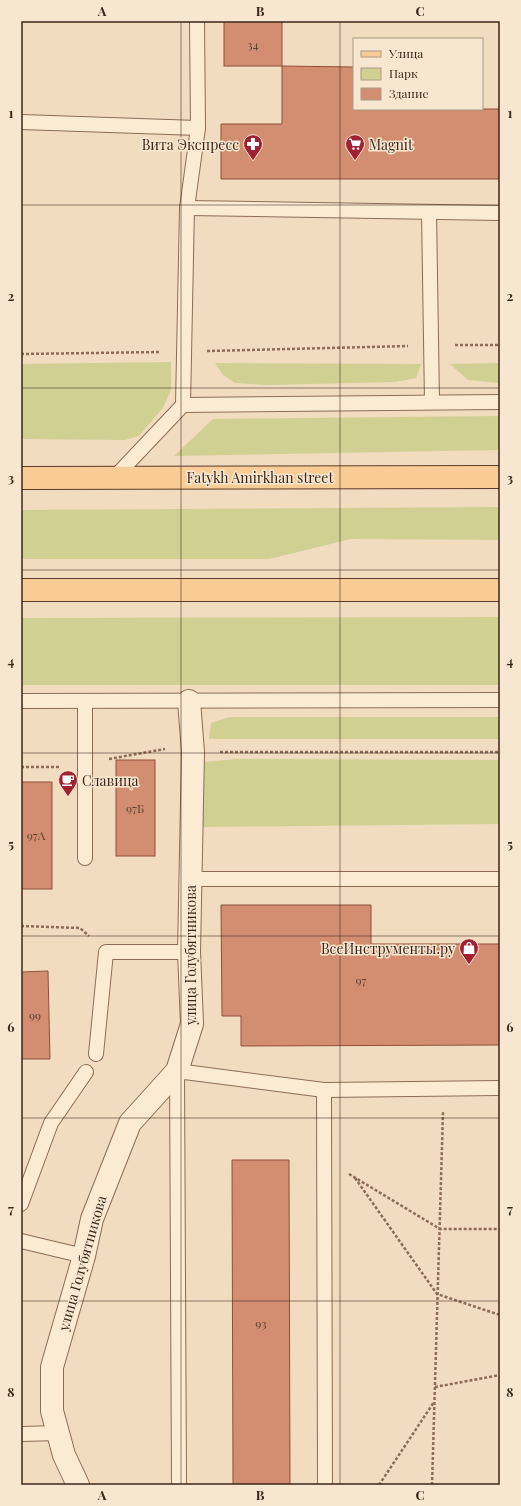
<svg xmlns="http://www.w3.org/2000/svg" width="521" height="1506" font-family="'Playfair Display',serif">
  <style>
    .green { fill: #d0d093 }
    .building { fill: #d38e72; stroke: #8d513a }
    .lines { fill: none; stroke-linecap: round; stroke-linejoin: round }
    .service-casing { stroke: #8c6c56; stroke-width: 16 }
    .minor-casing { stroke: #8c6c56; stroke-width: 24 }
    .primary-casing { stroke: #593b2b; stroke-width: 24 }
    .path { stroke: #8c6c56; stroke-width: 2.5; stroke-dasharray: 3 2; stroke-linecap: butt }
    .service { stroke: #fbebd3; stroke-width: 14 }
    .minor { stroke: #fbebd3; stroke-width: 22 }
    .primary { stroke: #f8cc94; stroke-width: 22 }
    .grid { fill: none; stroke: #3a271c; stroke-width: 1; stroke-opacity: 0.55 }
    .labels { text-anchor: middle; dominant-baseline: central; stroke-width: 3; stroke-linejoin: round; paint-order: stroke }
    .number-label { font-size: 12px; fill: #604132 }
    .poi-label { font-size: 14px; fill: #3a271c; stroke: #f8e7d0; text-anchor: end }
    .street-label { font-size: 14px; fill: #3a271c; stroke: #f8e7d0 }
    .neatline { fill: none; stroke: #3a271c; stroke-width: 1.5 }
    .grid-label { font-size: 13px; text-anchor: middle; font-weight: bold; fill: #3a271c }
  </style>
  <rect width="100%" height="100%" fill="#f1dcc0"/>
  <g class="green">
    <polygon points="171,362 171,390 163,408 139,436 125,440 21,439 21,364"/>
    <polygon points="215,363 421,364 416,378 396,382 268,385 235,383 223,375"/>
    <polygon points="500,363 500,383 468,380 450,364"/>
    <polygon points="500,416 500,450 174,456 213,419"/>
    <polygon points="500,507 500,540 351,539 269,559 21,559 21,510"/>
    <polygon points="500,617 500,685 21,685 21,618"/>
    <polygon points="230,717 500,717 500,739 209,739 211,723"/>
    <polygon points="238,759 500,760 500,824 201,827 203,762"/>
  </g>
  <g class="building">
    <rect x="224" y="21" width="58" height="45"/>
    <polygon points="282,66 354,67 354,109 500,109 500,179 221,179 221,124 282,124"/>
    <rect x="116" y="760" width="39" height="96"/>
    <rect x="21" y="782" width="31" height="107"/>
    <polygon points="221,905 371,905 371,944 500,944 500,1045 241,1046 241,1016 222,1016"/>
    <polygon points="48,971 50,1059 21,1059 21,972"/>
    <polygon points="232,1160 289,1160 290,1485 233,1485"/>
  </g>
  <g class="lines">
    <defs>
      <g id="service">
        <polyline points="21,122 198,128"/>
        <polyline points="187,208 500,213"/>
        <polyline points="429,212 432,402"/>
        <polyline points="183,405 187,208 198,128 197,21"/>
        <polyline points="114,478 183,405 500,402"/>
        <polyline points="21,701 500,700"/>
        <polyline points="85,858 85,701"/>
        <polyline points="190,879 500,879"/>
        <polyline points="96,1054 106,952 189,952"/>
        <polyline points="324,1090 500,1088"/>
        <polyline points="21,1204 51,1123 86,1072"/>
        <polyline points="21,1241 84,1256"/>
        <polyline points="21,1434 58,1433"/>
        <polyline points="179,1485 177,1071 324,1090 325,1485"/>
      </g>
      <polyline id="minor" points="78,1485 64,1455 52,1411 52,1367 84,1256 92,1219 130,1123 177,1071 192,1024 189,952 193,752 189,701"/>
      <g id="primary">
        <polyline points="21,478 500,477"/>
        <polyline points="21,590 500,590"/>
      </g>
    </defs>
    <use href="#service" class="service-casing"/>
    <use href="#minor" class="minor-casing"/>
    <use href="#primary" class="primary-casing"/>
    <g class="path">
      <polyline points="455,345 500,345"/>
      <polyline points="207,351 408,346"/>
      <polyline points="21,354 160,352"/>
      <polyline points="220,752 500,752"/>
      <polyline points="109,759 165,749"/>
      <polyline points="21,767 60,767"/>
      <polyline points="21,926 80,928 89,936"/>
      <polyline points="349,1174 440,1229 500,1229"/>
      <polyline points="355,1178 437,1294 500,1315"/>
      <polyline points="435,1387 500,1375"/>
      <polyline points="379,1485 434,1402"/>
      <polyline points="432,1485 443,1112"/>
    </g>
    <use href="#service" class="service"/>
    <use href="#minor" class="minor"/>
    <use href="#primary" class="primary"/>
  </g>
  <path class="grid" d="M181,21V1485M340,21V1485M21,205H500M21,388H500M21,570H500M21,753H500M21,936H500M21,1118H500M21,1301H500"/>
  <defs>
    <symbol id="pharmacy-pin" viewBox="-11 -11 22 30"><path d="M0 17L-7.5 6A9.5 9.5 0 1 1 7.5 6Z" fill="#a02132" stroke="#f8e7d0"/><path d="M-2-6h4v4h4v4h-4v4h-4v-4h-4v-4h4Z" fill="#fff"/></symbol>
    <symbol id="supermarket-pin" viewBox="-11 -11 22 30"><path d="M0 17L-7.5 6A9.5 9.5 0 1 1 7.5 6Z" fill="#a02132" stroke="#f8e7d0"/><path d="M-6-5.5h2.5l.6 2H6L4.5 2H-2.5L-4.4-4H-6ZM-1.5 3.2a1.3 1.3 0 1 0 .1 0ZM3 3.2a1.3 1.3 0 1 0 .1 0Z" fill="#fff"/></symbol>
    <symbol id="cafe-pin" viewBox="-11 -11 22 30"><path d="M0 17L-7.5 6A9.5 9.5 0 1 1 7.5 6Z" fill="#a02132" stroke="#f8e7d0"/><path d="M-5.5-4.5H6V0H3Q3 3.5 0 3.5H-2.5Q-5.5 3.5-5.5 0ZM3-3.2v2h1.7v-2ZM-6 4.5H4V6H-6Z" fill="#fff"/></symbol>
    <symbol id="shop-pin" viewBox="-11 -11 22 30"><path d="M0 17L-7.5 6A9.5 9.5 0 1 1 7.5 6Z" fill="#a02132" stroke="#f8e7d0"/><path d="M-5-2.5h2.3a2.7 3.5 0 0 1 5.4 0H5L5.5 6h-11ZM-1.5-2.5h3a1.5 2.3 0 0 0-3 0Z" fill="#fff"/></symbol>
  </defs>
  <g fill-rule="evenodd">
    <use href="#pharmacy-pin" x="242" y="133" width="22" height="30"/>
    <use href="#supermarket-pin" x="344" y="133" width="22" height="30"/>
    <use href="#cafe-pin" x="57" y="769" width="22" height="30"/>
    <use href="#shop-pin" x="458" y="937" width="22" height="30"/>
  </g>
  <g class="labels">
    <g class="number-label">
      <text x="253" y="44">34</text>
      <text x="135" y="808">97Б</text>
      <text x="36" y="835">97А</text>
      <text x="361" y="980">97</text>
      <text x="35" y="1015">99</text>
      <text x="261" y="1323">93</text>
    </g>
    <g class="poi-label">
      <text x="239" y="144">Вита Экспресс</text>
      <text x="369" y="144" text-anchor="start">Magnit</text>
      <text x="82" y="780" text-anchor="start">Славица</text>
      <text x="455" y="948">ВсеИнструменты.ру</text>
    </g>
    <g class="street-label">
      <text x="260" y="477">Fatykh Amirkhan street</text>
      <text transform="translate(190 955) rotate(-90)">улица Голубятникова</text>
      <text transform="translate(82 1263) rotate(-74)">улица Голубятникова</text>
    </g>
  </g>
  <rect width="521" height="1506" fill="none" stroke="#f8e7d0" stroke-width="44"/>
  <rect x="353" y="38" width="130" height="72" fill="#f8e7d0" stroke="#ac9a88"/>
  <rect x="361" y="51" width="20" height="6" fill="#f8cc94" stroke="#ac9a88"/>
  <text x="389" y="58" font-size="12" fill="#3a271c">Улица</text>
  <rect x="361" y="68" width="20" height="12" fill="#d0d093" stroke="#ac9a88"/>
  <text x="389" y="78" font-size="12" fill="#3a271c">Парк</text>
  <rect x="361" y="88" width="20" height="12" fill="#d38e72" stroke="#ac9a88"/>
  <text x="389" y="98" font-size="12" fill="#3a271c">Здание</text>
  <rect x="22" y="22" width="477" height="1462" class="neatline"/>
  <g class="grid-label">
    <text x="102" y="16">A</text>
    <text x="260" y="16">B</text>
    <text x="420" y="16">C</text>
    <text x="11" y="118">1</text>
    <text x="510" y="118">1</text>
    <text x="11" y="301">2</text>
    <text x="510" y="301">2</text>
    <text x="11" y="483">3</text>
    <text x="510" y="483">3</text>
    <text x="11" y="666">4</text>
    <text x="510" y="666">4</text>
    <text x="11" y="849">5</text>
    <text x="510" y="849">5</text>
    <text x="11" y="1032">6</text>
    <text x="510" y="1032">6</text>
    <text x="11" y="1214">7</text>
    <text x="510" y="1214">7</text>
    <text x="11" y="1397">8</text>
    <text x="510" y="1397">8</text>
    <text x="102" y="1500">A</text>
    <text x="260" y="1500">B</text>
    <text x="420" y="1500">C</text>
  </g>
</svg>
